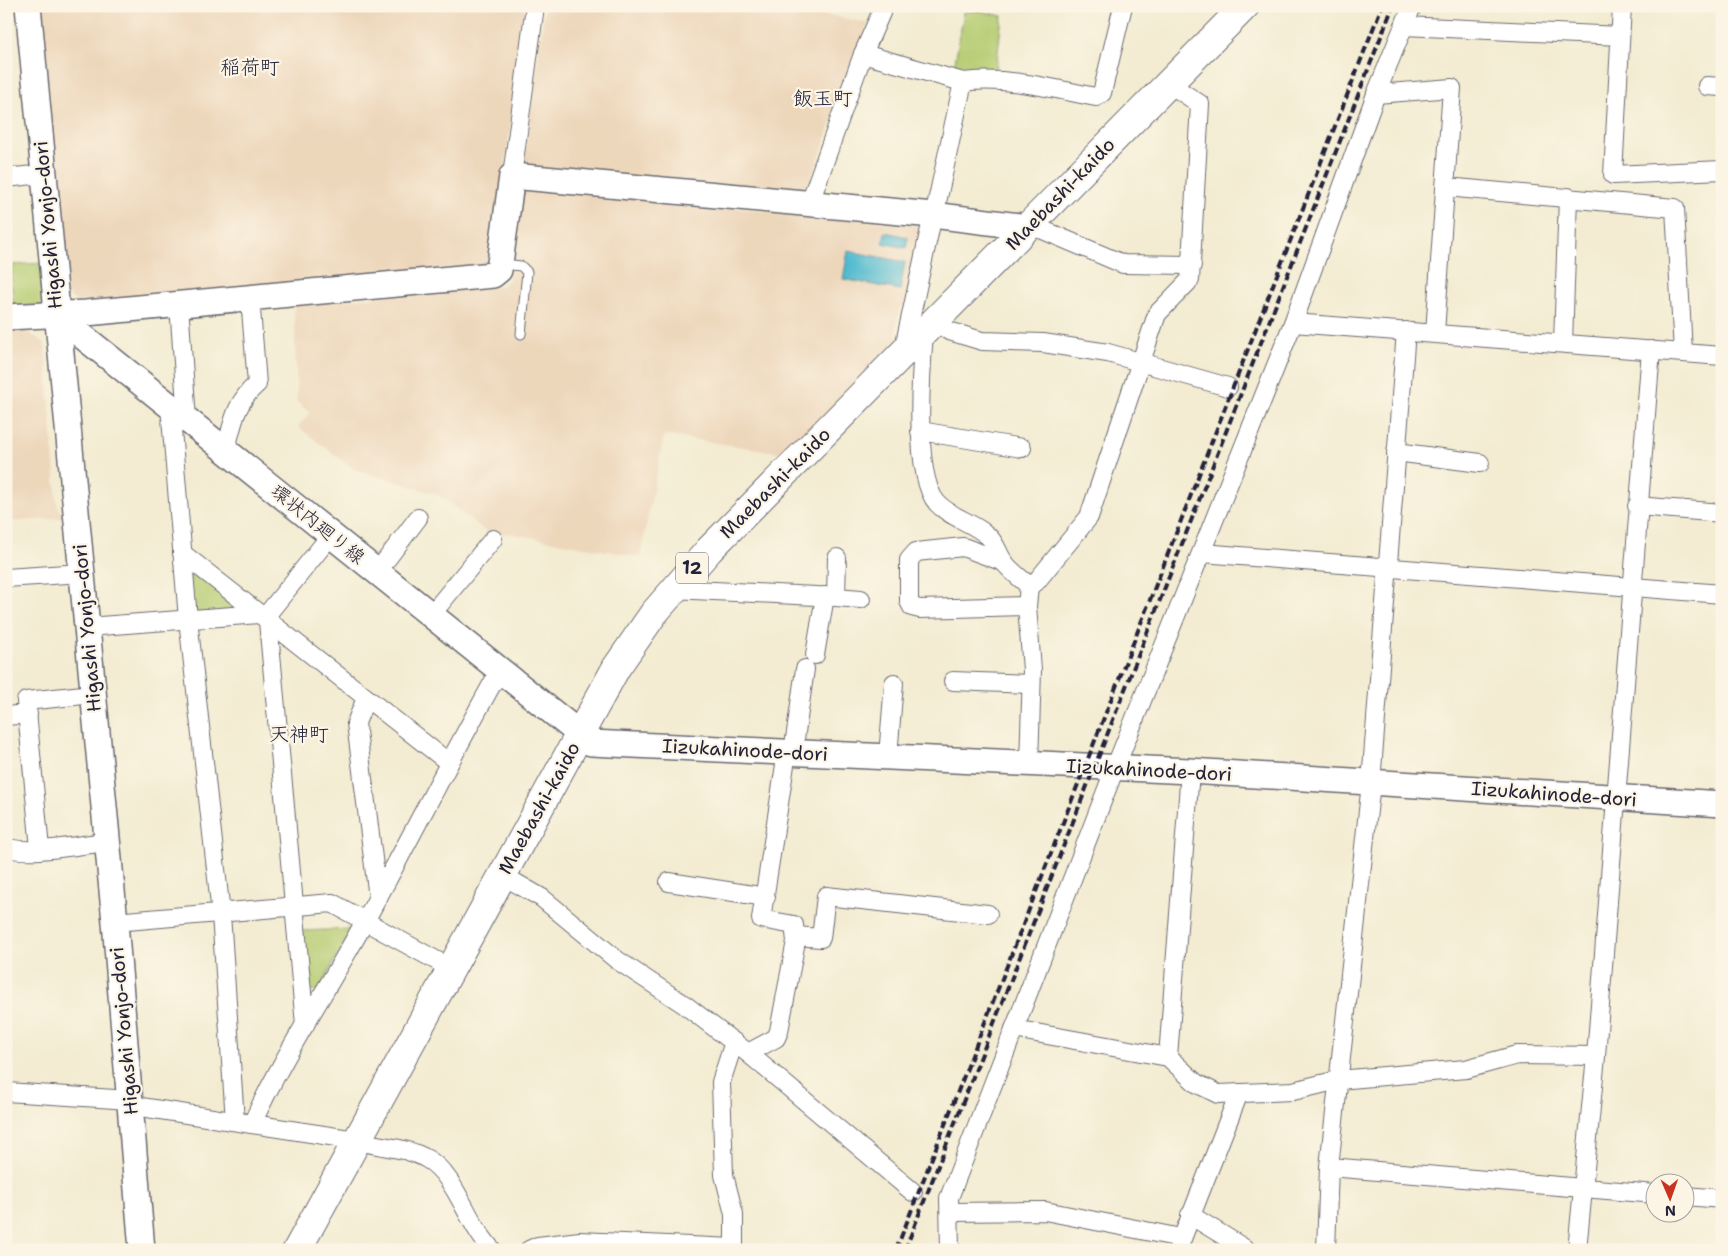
<svg xmlns="http://www.w3.org/2000/svg" width="1728" height="1256" font-family="'Shantell Sans','Klee One',sans-serif">
  <style>
    .built { fill: #edd7bb }
    .green { fill: #b4cb70; stroke: #6b7656 }
    .water { fill: #51bacf; stroke: #3a6e85 }
    .lines { fill: none; stroke-linecap: round; stroke-linejoin: round }
    .lane-casing { stroke: #6b6970; stroke-width: 11 }
    .street-casing { stroke: #6b6970; stroke-width: 20 }
    .secondary-casing { stroke: #6b6970; stroke-width: 28 }
    .primary-casing { stroke: #6b6970; stroke-width: 30 }
    .lane { stroke: #fff; stroke-width: 9 }
    .street { stroke: #fff; stroke-width: 18 }
    .secondary { stroke: #fff; stroke-width: 25 }
    .primary { stroke: #fff; stroke-width: 28 }
    .rail { stroke: #22223b; stroke-width: 4; stroke-dasharray: 8 4; stroke-linecap: butt }
    .labels { text-anchor: middle; dominant-baseline: central; stroke-width: 4.5; stroke-linejoin: round; paint-order: stroke }
    .shield { fill: #fcf5e5; stroke: #63616e; stroke-width: 1 }
    .shield-label { font-size: 18px; font-weight: bold; fill: #22223b }
    .street-label { font-size: 19px; fill: #22223b; stroke: #fcf5e5 }
    .neighbourhood-label { font-size: 20px; fill: #22223b; stroke: #fcf5e5 }
  </style>
  <rect width="100%" height="100%" fill="#fcf5e5"/>
  <filter id="ink" filterUnits="userSpaceOnUse"><feTurbulence type="fractalNoise" baseFrequency=".02" numOctaves="2"/><feDisplacementMap in="SourceGraphic" scale="10" xChannelSelector="R" yChannelSelector="G"/><feConvolveMatrix kernelMatrix="1 2 1 2 8 2 1 2 1" color-interpolation-filters="sRGB"/></filter>
  <filter id="wash" filterUnits="userSpaceOnUse"><feTurbulence type="fractalNoise" baseFrequency=".0096" numOctaves="4" result="noise"/><feDisplacementMap in="SourceGraphic" scale="20" xChannelSelector="R" yChannelSelector="G"/><feGaussianBlur stdDeviation="1.12" result="paint"/><feColorMatrix in="noise" values="0 0 0 0 0 0 0 0 0 0 0 0 0 0 0 0 0 1.4 0 .05"/><feComposite in="paint" operator="in"/></filter>
  <g filter="url(#wash)">
    <rect width="100%" height="100%" fill="#f3ecd2"/>
    <g class="built">
      <polygon points="41,6 526,6 493,258 488,264 76,302 67,294"/>
      <polygon points="545,6 806,6 823,14 868,23 807,191 523,170"/>
      <polygon points="527,188 923,226 908,308 900,307 896,325 896,333 903,340 789,454 664,435 640,557 507,533 492,536 437,494 354,469 298,427 310,413 297,402 294,304 502,286 509,279 520,194"/>
      <polygon points="24,330 45,343 57,503 63,518 6,522 6,331"/>
    </g>
    <g class="green">
      <polygon points="980,11 1002,16 995,78 953,73 964,12"/>
      <polygon points="44,263 48,309 13,310 11,265"/>
      <polygon points="185,560 253,613 190,617"/>
      <polygon points="352,929 319,990 313,991 306,984 300,931"/>
    </g>
    <g class="water">
      <polygon points="885,232 908,237 906,248 883,243"/>
      <polygon points="848,251 905,262 900,290 843,279"/>
    </g>
  </g>
  <g filter="url(#ink)">
    <g class="lines">
      <defs>
        <polyline id="lane" points="502,264 521,266 527,272 521,334"/>
        <g id="street">
          <polyline points="1622,6 1613,175 1722,170"/>
          <polyline points="1404,26 1620,36"/>
          <path d="M863,54L963,82C1006,76 1054,89 1096,97L1102,93L1123,6"/>
          <polyline points="1707,86 1722,87"/>
          <polyline points="1376,94 1452,88 1435,333"/>
          <polyline points="512,176 535,6"/>
          <polyline points="6,178 43,174"/>
          <polyline points="1446,187 1675,208 1683,352"/>
          <polyline points="809,205 863,54 884,6"/>
          <polyline points="934,216 963,82"/>
          <polyline points="1028,227 1043,230 1123,264 1192,265"/>
          <polyline points="179,304 187,420"/>
          <polyline points="935,321 949,331 982,341 1043,343 1108,353 1228,387"/>
          <polyline points="1293,323 1722,356"/>
          <path d="M924,333C921,370 913,475 937,503C951,518 973,522 988,536C996,543 998,554 1004,562C1010,571 1021,578 1029,586L1027,606L1032,670L1029,764"/>
          <polyline points="1563,343 1568,197"/>
          <polyline points="903,352 933,215"/>
          <polyline points="170,406 188,619 221,914 235,1121"/>
          <polyline points="920,431 1022,448"/>
          <path d="M226,449C233,423 235,403 257,384L250,297"/>
          <polyline points="1396,452 1480,463"/>
          <polyline points="1637,506 1722,513"/>
          <polyline points="182,553 448,762"/>
          <polyline points="1202,553 1722,594"/>
          <polyline points="1004,562 963,547 916,552 909,560 909,601 912,607 920,609 1027,606"/>
          <polyline points="377,572 418,518"/>
          <polyline points="6,578 82,573"/>
          <polyline points="1029,586 1036,582 1089,517 1157,314 1190,280 1200,104 1168,83"/>
          <polyline points="673,589 836,597 837,558"/>
          <polyline points="836,597 861,599"/>
          <polyline points="431,615 493,539"/>
          <polyline points="265,617 331,535"/>
          <polyline points="268,621 305,1025"/>
          <polyline points="87,627 259,614"/>
          <polyline points="815,655 825,596"/>
          <polyline points="953,681 1031,684"/>
          <polyline points="366,698 356,723 378,898"/>
          <polyline points="6,716 28,714"/>
          <polyline points="793,753 805,669"/>
          <polyline points="888,756 894,683"/>
          <path d="M6,847C29,856 82,844 108,842"/>
          <polyline points="40,849 26,701 93,694"/>
          <polyline points="502,875 542,898 617,960 685,1005 748,1053 913,1192"/>
          <polyline points="669,882 766,897"/>
          <polyline points="115,922 332,903 450,968"/>
          <polyline points="796,936 821,938 826,896 988,914"/>
          <polyline points="1014,1029 1168,1057 1196,1083 1218,1094 1293,1091 1338,1080 1466,1069 1517,1055 1596,1056"/>
          <polyline points="734,1042 721,1082 724,1175 734,1214 734,1250"/>
          <polyline points="748,1053 776,1038 779,1031 796,941 794,925 761,919 787,752"/>
          <polyline points="1168,1057 1190,771"/>
          <path d="M6,1092L130,1100L141,1107L356,1140C380,1148 405,1146 427,1159C451,1172 464,1210 478,1231C482,1238 487,1244 492,1250"/>
          <path d="M252,1124C284,1053 328,989 365,921C411,838 453,753 500,670"/>
          <polyline points="1329,1167 1656,1194"/>
          <polyline points="1686,1196 1722,1199"/>
          <polyline points="950,1212 1045,1211 1181,1238"/>
          <polyline points="1190,1215 1247,1250"/>
          <polyline points="1178,1249 1239,1093"/>
          <polyline points="529,1250 538,1246 580,1241 734,1248"/>
          <polyline points="950,1250 949,1198 1115,768 1293,323 1376,94 1412,6"/>
          <polyline points="1326,1250 1329,1167 1371,783 1406,331"/>
          <polyline points="1577,1250 1596,1056 1651,350"/>
        </g>
        <g id="secondary">
          <polyline points="28,6 115,922 142,1250"/>
          <polyline points="56,315 591,743 1190,771 1722,804"/>
          <polyline points="6,317 86,313 493,275 499,270 512,176 933,215 1028,227"/>
        </g>
        <polyline id="primary" points="297,1250 616,668 654,613 709,550 1245,6"/>
      </defs>
      <use href="#lane" class="lane-casing"/>
      <use href="#street" class="street-casing"/>
      <use href="#secondary" class="secondary-casing"/>
      <use href="#primary" class="primary-casing"/>
      <use href="#lane" class="lane"/>
      <use href="#street" class="street"/>
      <use href="#secondary" class="secondary"/>
      <use href="#primary" class="primary"/>
      <g class="rail">
        <polyline points="896,1250 1382,6"/>
        <polyline points="905,1250 1393,6"/>
      </g>
    </g>
  </g>
  <g class="labels">
    <rect class="shield" x="676" y="552.5" width="32" height="31" rx="4"/>
    <g class="shield-label">
      <text x="692" y="568">12</text>
    </g>
    <g class="street-label">
      <text transform="translate(1060 194) rotate(-46)">Maebashi-kaido</text>
      <text transform="translate(48 225) rotate(-95)">Higashi Yonjo-dori</text>
      <text transform="translate(775 483) rotate(-45)">Maebashi-kaido</text>
      <text transform="translate(318 524) rotate(39)">環状内廻り線</text>
      <text transform="translate(87 628) rotate(-95)">Higashi Yonjo-dori</text>
      <text transform="translate(745 750) rotate(3)">Iizukahinode-dori</text>
      <text transform="translate(1149 770) rotate(3)">Iizukahinode-dori</text>
      <text transform="translate(1554 794) rotate(4)">Iizukahinode-dori</text>
      <text transform="translate(539 808) rotate(-61)">Maebashi-kaido</text>
      <text transform="translate(124 1031) rotate(-95)">Higashi Yonjo-dori</text>
    </g>
    <g class="neighbourhood-label">
      <text x="250" y="67">稲荷町</text>
      <text x="823" y="98">飯玉町</text>
      <text x="299" y="734">天神町</text>
    </g>
  </g>
  <rect width="1728" height="1256" fill="none" stroke="#fcf5e5" stroke-width="25"/>
  <g transform="translate(1670 1198) rotate(178)"><circle r="24" fill="#fcf5e5" stroke="#a5a1a1"/>
  <path d="M0-4L9 19L0 12L-9 19Z" fill="#c8321e"/>
  <text y="-8" font-size="14" font-weight="bold" text-anchor="middle" fill="#22223b">N</text>
  </g>
</svg>
